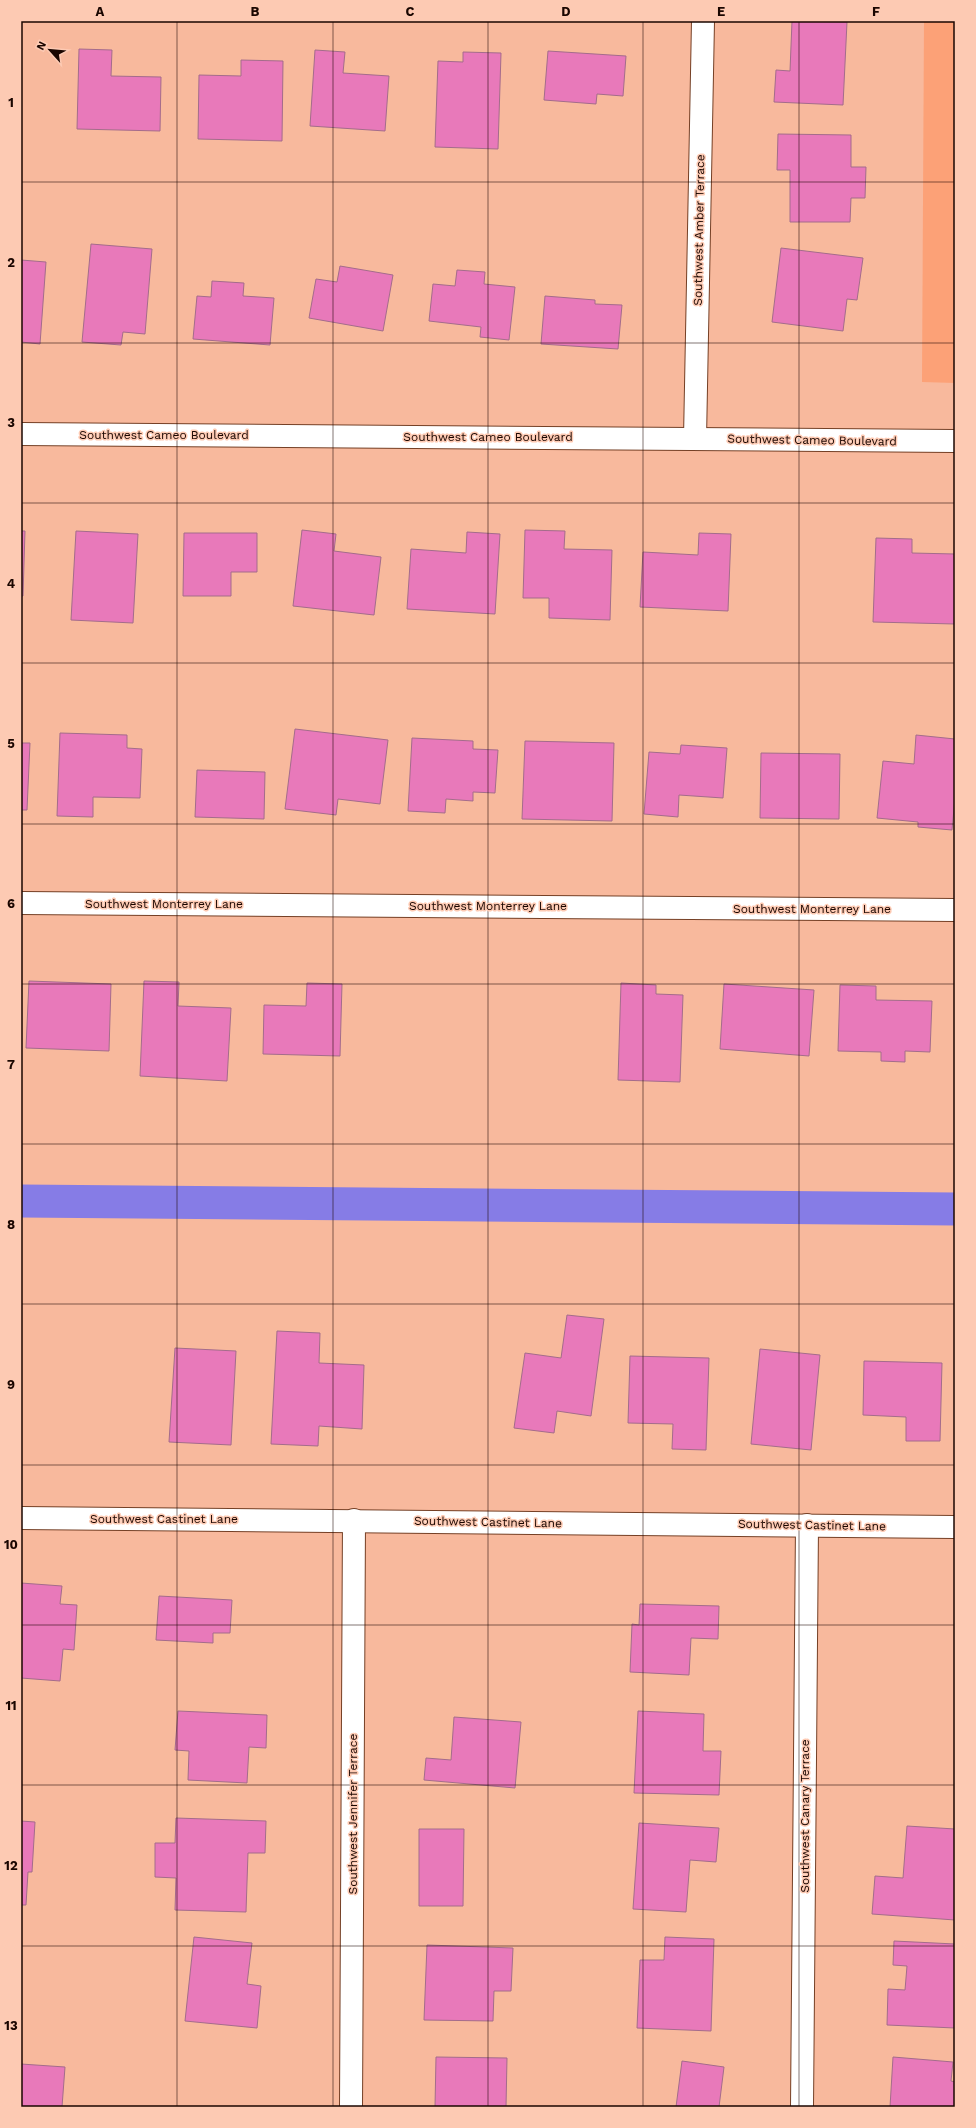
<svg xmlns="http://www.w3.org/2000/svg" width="976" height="2128" font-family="'Work Sans',sans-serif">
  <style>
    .green { fill: #fca177 }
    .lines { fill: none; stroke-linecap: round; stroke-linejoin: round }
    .canal { stroke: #867ce6; stroke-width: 33 }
    .building { fill: #e879ba; stroke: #a46c8b }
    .minor-casing { stroke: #754026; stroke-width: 24 }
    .tertiary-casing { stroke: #754026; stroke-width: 24 }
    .minor { stroke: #fff; stroke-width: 22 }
    .tertiary { stroke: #fff; stroke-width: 22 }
    .grid { fill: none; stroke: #1a0600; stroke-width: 1; stroke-opacity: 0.55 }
    .labels { text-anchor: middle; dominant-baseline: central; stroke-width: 3; stroke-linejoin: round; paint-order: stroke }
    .street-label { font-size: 12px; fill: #1a0600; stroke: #fdcab3 }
    .neatline { fill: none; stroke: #1a0600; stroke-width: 1.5 }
    .grid-label { font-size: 13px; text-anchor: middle; font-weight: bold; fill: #1a0600 }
  </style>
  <rect width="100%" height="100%" fill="#f8b99d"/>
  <polygon class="green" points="924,21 955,21 955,383 922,382"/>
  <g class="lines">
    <polyline class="canal" points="21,1201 955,1209"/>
  </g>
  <g class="building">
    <polygon points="792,21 847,22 843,105 774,102 776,70 790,71"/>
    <polygon points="79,49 112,50 111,76 161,77 160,131 77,129"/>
    <polygon points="315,50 345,52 343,73 389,76 385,131 310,126"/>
    <polygon points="548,51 626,56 623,96 597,94 596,104 544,100"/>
    <polygon points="463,52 501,53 498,149 435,147 438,61 463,62"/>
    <polygon points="241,60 283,61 282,141 198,139 199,75 241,76"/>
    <polygon points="778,134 851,135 851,167 866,167 865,198 851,198 850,222 790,222 790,170 777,170"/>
    <polygon points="91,244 152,249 145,334 123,332 121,345 82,342"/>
    <polygon points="781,248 863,258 857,300 847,299 843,331 772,322"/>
    <polygon points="21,260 46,262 40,344 21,342"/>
    <polygon points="340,266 393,275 383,331 309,318 316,279 337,282"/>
    <polygon points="457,270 485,272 484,284 515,287 509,340 480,337 481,327 429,321 433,284 455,286"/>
    <polygon points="212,281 244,283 243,296 274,298 270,345 193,339 197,296 211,297"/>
    <polygon points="545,296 595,300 595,304 622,305 618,349 541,344"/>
    <polygon points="302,530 336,534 334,551 381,557 374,615 293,606"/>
    <polygon points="525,530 565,531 564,549 612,550 610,620 549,618 549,598 523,598"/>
    <polygon points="21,531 25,531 23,596 21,596"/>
    <polygon points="76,531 138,534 133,623 71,620"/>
    <polygon points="467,532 500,534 495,614 407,609 411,549 466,553"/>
    <polygon points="184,533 257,533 257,572 231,572 231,596 183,596"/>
    <polygon points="699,533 731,534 728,611 640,607 643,552 698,555"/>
    <polygon points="876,538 912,539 912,553 955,554 955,624 873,622"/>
    <polygon points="295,729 388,740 380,804 338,799 336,815 285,809"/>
    <polygon points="60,733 127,735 127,748 142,749 140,798 93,797 93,817 57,816"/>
    <polygon points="916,735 955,739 955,798 952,830 918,827 918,822 877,818 883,761 914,764"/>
    <polygon points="412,738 473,741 473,749 498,750 495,793 473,792 473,801 446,799 445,813 408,811"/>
    <polygon points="525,741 614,743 612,821 522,819"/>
    <polygon points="21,743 30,743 27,810 21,810"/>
    <polygon points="681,745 727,748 723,798 679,795 678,817 644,814 649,752 680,754"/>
    <polygon points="761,753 840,754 839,819 760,818"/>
    <polygon points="197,770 265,772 264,819 195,817"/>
    <polygon points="29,981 111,984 109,1051 26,1048"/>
    <polygon points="144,981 179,982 178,1006 231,1008 227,1081 140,1076"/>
    <polygon points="307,983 342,984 340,1056 263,1054 264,1005 306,1006"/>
    <polygon points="621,983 656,985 656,994 683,995 680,1082 618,1080"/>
    <polygon points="724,984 814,990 809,1056 720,1049"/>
    <polygon points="840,985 876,986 876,1000 932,1001 930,1052 905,1051 905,1062 881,1061 881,1052 838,1051"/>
    <polygon points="567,1315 604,1319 591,1416 557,1411 554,1433 514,1428 525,1353 561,1358"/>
    <polygon points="277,1331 320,1333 319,1363 364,1365 362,1429 319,1426 318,1446 271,1444"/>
    <polygon points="175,1348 236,1351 231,1445 169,1442"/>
    <polygon points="760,1349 820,1355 811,1450 751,1444"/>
    <polygon points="630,1356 709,1358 706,1450 672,1449 673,1424 628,1423"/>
    <polygon points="864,1361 942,1363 940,1441 906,1441 906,1417 863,1415"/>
    <polygon points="21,1583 62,1586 60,1604 77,1605 74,1650 63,1649 60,1681 21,1678"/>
    <polygon points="159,1596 232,1600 230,1633 213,1633 213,1643 156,1640"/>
    <polygon points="640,1604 719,1606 718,1639 691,1638 689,1675 630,1672 632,1624 639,1625"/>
    <polygon points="178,1711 267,1715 266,1748 249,1747 247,1783 188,1780 189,1751 175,1750"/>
    <polygon points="638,1711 704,1714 703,1751 721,1751 719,1795 634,1793"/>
    <polygon points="454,1717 521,1722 515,1788 424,1780 426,1758 451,1760"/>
    <polygon points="176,1818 266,1821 265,1853 248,1853 246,1912 175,1910 176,1878 155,1877 155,1843 175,1843"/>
    <polygon points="21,1821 35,1822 32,1872 28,1872 26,1905 21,1905"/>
    <polygon points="639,1823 719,1828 716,1862 690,1860 686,1912 633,1909"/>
    <polygon points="907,1826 955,1829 955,1920 872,1914 875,1876 903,1878"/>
    <polygon points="419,1829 464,1829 463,1906 419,1906"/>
    <polygon points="194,1937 252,1943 247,1984 261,1986 257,2028 185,2021"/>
    <polygon points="665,1937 714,1939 711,2031 637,2028 640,1960 664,1960"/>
    <polygon points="894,1941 955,1944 955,2028 887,2025 888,1989 905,1990 907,1966 893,1965"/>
    <polygon points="427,1945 513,1948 511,1991 494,1991 493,2021 424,2020"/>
    <polygon points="436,2057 507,2058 506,2107 435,2107"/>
    <polygon points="893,2057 953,2062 951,2081 955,2082 955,2107 890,2107"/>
    <polygon points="682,2061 724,2067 719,2107 676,2107"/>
    <polygon points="21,2064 65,2067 62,2107 21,2107"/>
  </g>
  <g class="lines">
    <defs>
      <g id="minor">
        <polyline points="695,439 703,21"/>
        <polyline points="21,903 955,910"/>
        <polyline points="21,1518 955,1527"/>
        <polyline points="351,2107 354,1520"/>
        <polyline points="802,2107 807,1525"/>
      </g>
      <polyline id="tertiary" points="21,434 955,441"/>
    </defs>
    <use href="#minor" class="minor-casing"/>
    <use href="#tertiary" class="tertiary-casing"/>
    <use href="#minor" class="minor"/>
    <use href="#tertiary" class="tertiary"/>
  </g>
  <path class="grid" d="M177,21V2107M333,21V2107M488,21V2107M643,21V2107M799,21V2107M21,182H955M21,343H955M21,503H955M21,663H955M21,824H955M21,984H955M21,1144H955M21,1304H955M21,1465H955M21,1625H955M21,1785H955M21,1946H955"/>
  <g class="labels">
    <g class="street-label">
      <text transform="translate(699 230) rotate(-89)">Southwest Amber Terrace</text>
      <text x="164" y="435">Southwest Cameo Boulevard</text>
      <text x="488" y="437">Southwest Cameo Boulevard</text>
      <text transform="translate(812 440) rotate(1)">Southwest Cameo Boulevard</text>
      <text x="164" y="904">Southwest Monterrey Lane</text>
      <text x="488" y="906">Southwest Monterrey Lane</text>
      <text x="812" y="909">Southwest Monterrey Lane</text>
      <text x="164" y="1519">Southwest Castinet Lane</text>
      <text transform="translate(488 1522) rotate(1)">Southwest Castinet Lane</text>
      <text transform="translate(812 1525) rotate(1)">Southwest Castinet Lane</text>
      <text transform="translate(353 1814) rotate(-90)">Southwest Jennifer Terrace</text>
      <text transform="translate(805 1816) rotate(-90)">Southwest Canary Terrace</text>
    </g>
  </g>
  <rect width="976" height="2128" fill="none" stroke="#fdcab3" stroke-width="44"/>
  <g transform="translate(50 50) rotate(297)" stroke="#fdcab3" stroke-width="3" paint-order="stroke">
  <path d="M0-3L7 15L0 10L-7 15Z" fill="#1a0600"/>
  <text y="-6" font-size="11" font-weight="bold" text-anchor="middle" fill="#1a0600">N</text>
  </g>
  <rect x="22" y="22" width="932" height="2084" class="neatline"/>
  <g class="grid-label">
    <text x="100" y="16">A</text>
    <text x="255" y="16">B</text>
    <text x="410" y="16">C</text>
    <text x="566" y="16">D</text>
    <text x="721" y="16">E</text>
    <text x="876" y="16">F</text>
    <text x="11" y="107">1</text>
    <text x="11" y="267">2</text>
    <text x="11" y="427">3</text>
    <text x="11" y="588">4</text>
    <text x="11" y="748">5</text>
    <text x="11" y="908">6</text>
    <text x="11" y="1069">7</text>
    <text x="11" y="1229">8</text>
    <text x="11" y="1389">9</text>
    <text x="11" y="1549">10</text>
    <text x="11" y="1710">11</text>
    <text x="11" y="1870">12</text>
    <text x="11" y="2030">13</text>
  </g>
</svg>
